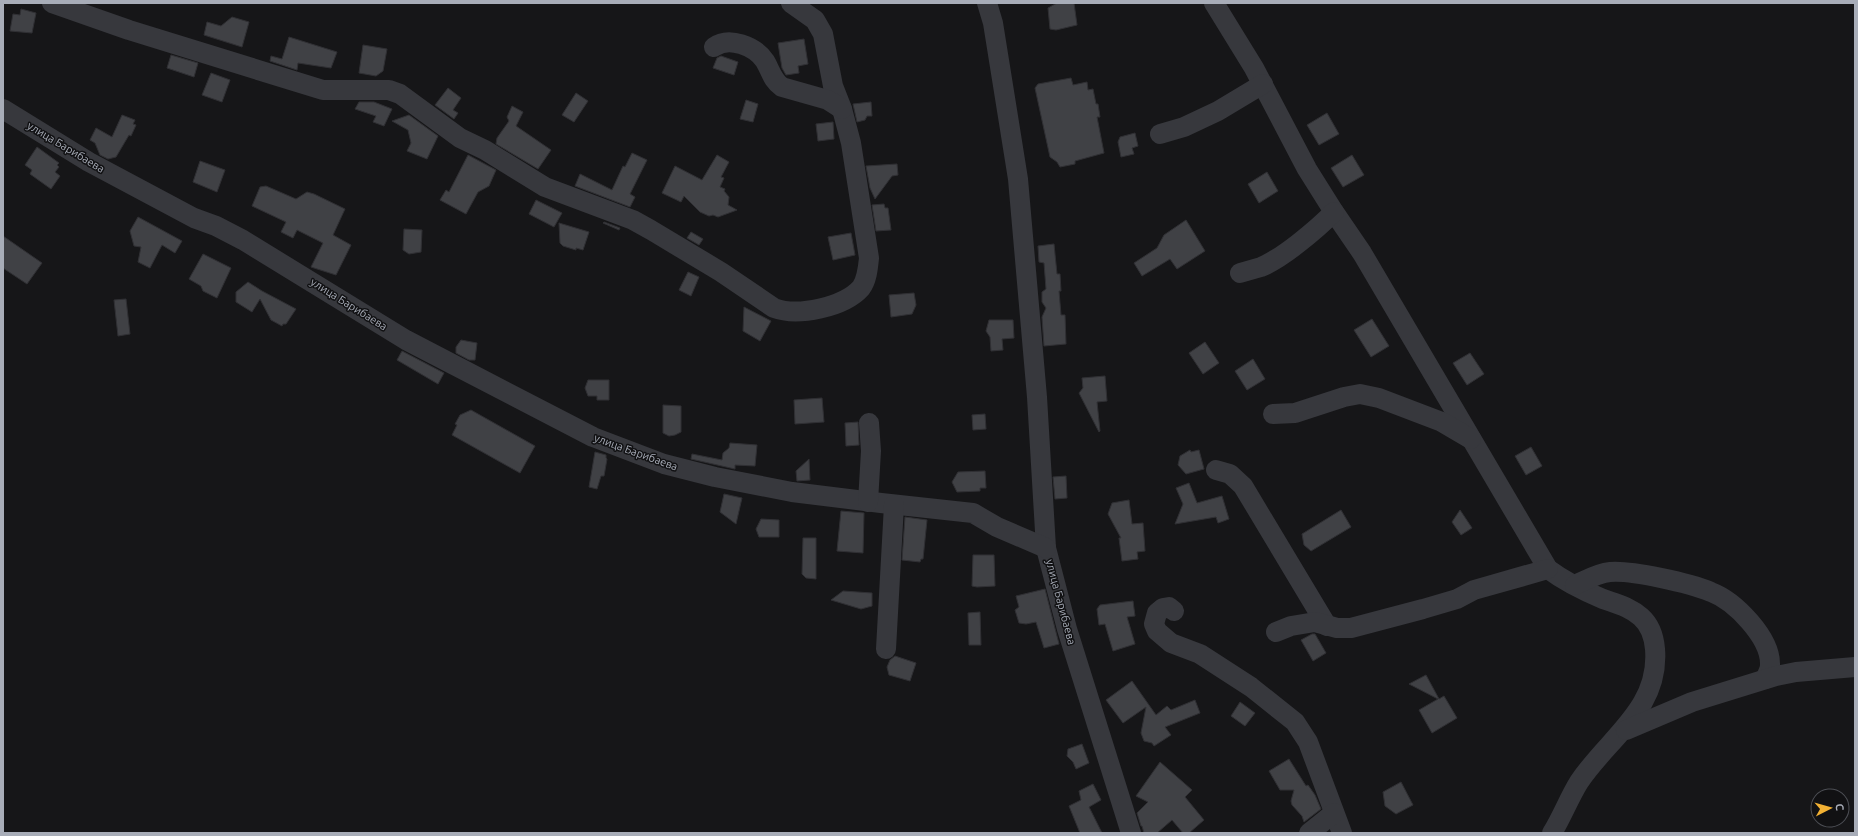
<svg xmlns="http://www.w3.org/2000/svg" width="1858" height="836" font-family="Ubuntu,sans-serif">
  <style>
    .building { fill: #404145; stroke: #303034 }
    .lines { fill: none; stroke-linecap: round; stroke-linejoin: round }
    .minor { stroke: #37383d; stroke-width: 20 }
    .labels { text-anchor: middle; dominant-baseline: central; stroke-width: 3; stroke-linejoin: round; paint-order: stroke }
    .street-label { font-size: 11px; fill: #a8adb8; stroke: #111113 }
  </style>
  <rect width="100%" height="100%" fill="#161618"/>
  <g class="building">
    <polygon points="1057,3 1074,3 1077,25 1056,30 1050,29 1048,8"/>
    <polygon points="21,9 36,13 32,33 10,31 13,14 20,15"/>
    <polygon points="232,17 249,22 242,47 204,35 207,22 221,26"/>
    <polygon points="289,37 337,52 331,68 298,63 297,70 270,61 271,56 282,59"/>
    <polygon points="804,39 808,64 798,66 799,73 786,75 782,68 778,43"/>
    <polygon points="363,45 387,49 383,71 376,76 359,73"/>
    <polygon points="171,55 198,63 194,77 167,68"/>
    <polygon points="721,56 738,62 734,75 713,68 717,58"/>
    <polygon points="211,73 230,80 222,102 202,95"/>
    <polygon points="1071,78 1073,85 1087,82 1088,90 1093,89 1096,104 1098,104 1100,117 1097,117 1104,153 1075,161 1075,164 1060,167 1057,162 1050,157 1035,88 1038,84"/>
    <polygon points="448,88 461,98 453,110 458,113 454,119 435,105"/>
    <polygon points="576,93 588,101 574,122 562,115"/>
    <polygon points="746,100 758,104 753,122 740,119"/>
    <polygon points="359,102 374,102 392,109 384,126 373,122 376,116 355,109"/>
    <polygon points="871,102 872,116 867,116 865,120 857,122 853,104"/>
    <polygon points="512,106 523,112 516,126 551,150 538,169 496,144 497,138 509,121 507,117"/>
    <polygon points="1327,113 1339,134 1319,145 1307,125"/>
    <polygon points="122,115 135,120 133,124 136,125 131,136 129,135 116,157 108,159 100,155 95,143 90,140 96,128 112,137"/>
    <polygon points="409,115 438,136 427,159 407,151 411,143 408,130 392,121"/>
    <polygon points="833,122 834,139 818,141 816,124"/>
    <polygon points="1135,133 1138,146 1132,148 1134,154 1121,157 1118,142 1120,137"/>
    <polygon points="37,147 59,163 57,165 59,167 55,172 60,176 51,189 30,174 32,170 25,165"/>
    <polygon points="632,153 647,160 630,194 635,197 630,207 575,186 580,174 612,190 623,166 625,167"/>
    <polygon points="468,155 496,170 489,186 478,192 466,214 440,200 446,190 449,192"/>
    <polygon points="717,155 729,162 721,177 724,178 720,187 725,189 724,191 729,197 728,205 737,210 718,217 713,215 709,216 700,212 684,196 681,202 662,193 675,166 702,180"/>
    <polygon points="1352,155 1364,175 1343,187 1331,168"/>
    <polygon points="200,161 225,170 217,192 193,182"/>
    <polygon points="897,164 898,175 892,176 875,199 870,188 866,166"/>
    <polygon points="1267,172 1278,191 1259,203 1248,184"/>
    <polygon points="266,186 296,199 307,192 314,194 345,209 333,235 351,245 336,275 311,267 323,243 297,230 293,238 281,232 286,222 252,206 260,187"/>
    <polygon points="536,200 562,213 554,227 529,214"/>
    <polygon points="884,204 885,208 888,208 891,230 876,231 872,205"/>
    <polygon points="138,217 182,241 175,253 162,245 150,268 138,262 141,247 134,246 130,231"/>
    <polygon points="1186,220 1205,251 1177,269 1170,259 1142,276 1134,263 1157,248 1164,235"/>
    <polygon points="604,222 620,228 619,230 603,223"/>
    <polygon points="559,223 589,232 583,250 576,248 576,250 563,246 560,243"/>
    <polygon points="404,229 422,230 421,252 409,254 403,250"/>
    <polygon points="691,232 703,239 699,245 687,238"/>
    <polygon points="851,233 855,255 833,260 828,237"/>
    <polygon points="3,236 42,263 27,284 3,268"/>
    <polygon points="1054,244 1057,274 1060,274 1061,291 1059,291 1061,315 1065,315 1066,344 1044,346 1042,317 1046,308 1042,302 1042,292 1046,289 1044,263 1039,262 1038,246"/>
    <polygon points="203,254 231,268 217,298 203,291 201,286 189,279"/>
    <polygon points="688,272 699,277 691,296 679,290"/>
    <polygon points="248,282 262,291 296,309 286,324 283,324 282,326 271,320 260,299 252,312 236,302 236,292"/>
    <polygon points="914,293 916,305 912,314 891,317 889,295"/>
    <polygon points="126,299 130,334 118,336 114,300"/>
    <polygon points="744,307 771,321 760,341 743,331"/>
    <polygon points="1372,319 1389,346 1371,357 1354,330"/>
    <polygon points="989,320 1013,320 1014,338 1002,339 1003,350 991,351 990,337 986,331"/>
    <polygon points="461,340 477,343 475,360 469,360 456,353 456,347"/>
    <polygon points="1205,342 1219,363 1203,374 1189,353"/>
    <polygon points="402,351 444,373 438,384 397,360"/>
    <polygon points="1470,353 1484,374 1467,385 1453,363"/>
    <polygon points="1253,359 1265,379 1247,390 1235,371"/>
    <polygon points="1105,376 1107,401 1097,402 1100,431 1099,432 1079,393 1083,388 1082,378"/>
    <polygon points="588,380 609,380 609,400 597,400 597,396 588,396 585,388"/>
    <polygon points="822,398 824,422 795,424 794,400"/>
    <polygon points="663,405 681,406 681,432 675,435 669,436 663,433"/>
    <polygon points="471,410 535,446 520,473 452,435 457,425 455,424 460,415"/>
    <polygon points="985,414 986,429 973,430 972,415"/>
    <polygon points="858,422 859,445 846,446 845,423"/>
    <polygon points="730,443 757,445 755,466 735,465 735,469 691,459 692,454 722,460 723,453 729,448"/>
    <polygon points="1531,447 1542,466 1526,475 1515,456"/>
    <polygon points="1190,450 1191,452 1199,450 1204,469 1186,474 1178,465 1180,456"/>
    <polygon points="595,452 606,455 606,458 607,459 604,476 601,476 597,489 589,487"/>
    <polygon points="809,459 810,480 797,481 796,471"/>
    <polygon points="985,471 986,488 980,488 980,491 957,492 952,482 958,472"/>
    <polygon points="1066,476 1067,498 1055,499 1053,477"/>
    <polygon points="1189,483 1197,503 1222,496 1229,519 1218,523 1216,517 1175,524 1183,504 1176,488"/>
    <polygon points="724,494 742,498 736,524 720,512"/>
    <polygon points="1129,500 1132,524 1143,523 1145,551 1137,552 1138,559 1122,561 1119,538 1121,538 1108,514 1112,503"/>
    <polygon points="1341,510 1351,527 1311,551 1304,545 1302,534"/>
    <polygon points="1460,510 1472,528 1461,535 1452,522"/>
    <polygon points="841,511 864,513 863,553 837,551"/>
    <polygon points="905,517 927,520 923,559 921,559 920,562 902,560"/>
    <polygon points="761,519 779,520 779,537 759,537 756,529"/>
    <polygon points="803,538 816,538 816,579 806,578 802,574"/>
    <polygon points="973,555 994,555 995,586 977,587 972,586"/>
    <polygon points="1045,589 1059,644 1044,648 1036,622 1026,624 1019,623 1015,610 1019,607 1016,596"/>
    <polygon points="843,591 872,593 872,606 861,609 831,600"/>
    <polygon points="1133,601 1135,616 1127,617 1135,644 1113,651 1105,624 1099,625 1097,609 1100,605"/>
    <polygon points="980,612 981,645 969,645 968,613"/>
    <polygon points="1312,634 1315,634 1326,653 1313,661 1301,640"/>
    <polygon points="895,656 916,663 910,681 889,675 887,667 890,660"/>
    <polygon points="1426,675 1439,699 1444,696 1457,718 1432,733 1419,710 1438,699 1409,684"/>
    <polygon points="1132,681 1156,715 1167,706 1171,710 1195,700 1200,713 1165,727 1171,735 1154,746 1152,743 1144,741 1141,733 1146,707 1123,723 1106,700"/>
    <polygon points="1240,702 1255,713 1245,726 1231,716"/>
    <polygon points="1082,744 1089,763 1076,769 1073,762 1067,756 1068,749"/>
    <polygon points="1289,759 1306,786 1308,785 1315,795 1321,809 1304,822 1302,816 1292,805 1291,801 1294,790 1280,790 1269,771"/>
    <polygon points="1160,762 1192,790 1185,797 1204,820 1189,833 1183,833 1172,820 1157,833 1144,833 1142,826 1141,826 1137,813 1148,802 1136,796"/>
    <polygon points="1401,782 1413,805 1396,814 1385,806 1383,792"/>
    <polygon points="1093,784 1101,800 1089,807 1102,833 1080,833 1069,806 1081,800 1079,791"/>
  </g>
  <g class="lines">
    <g class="minor">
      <path d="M52,3L129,30L323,90H389L400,94L460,138L485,150L545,187L633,220L651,230L721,272L774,308C798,317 844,307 861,288C867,280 868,268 869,258L851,143L842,109L833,86L823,34L815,20L791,3"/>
      <polyline points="987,3 993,23 1018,179 1037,397 1046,548 1067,629 1131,833"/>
      <path d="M1214,3L1254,68L1307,169L1334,212L1362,253L1548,569C1564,581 1584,591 1603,599C1617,604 1630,607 1641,617C1650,625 1654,637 1655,649C1660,709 1608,738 1579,782C1569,798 1562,817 1552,833"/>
      <path d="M714,47C729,36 755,46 765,61C771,71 772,80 782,87L828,100L842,109"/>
      <polyline points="3,109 89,162 194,218 216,226 243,240 406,340 593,437 664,464 715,477 792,492 881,503 973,513 997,527 1046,548"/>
      <polyline points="1160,134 1184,127 1218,111 1263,84"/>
      <path d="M1240,273C1247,271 1254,269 1261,267C1283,258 1317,229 1334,212"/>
      <polyline points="1273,414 1295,413 1344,397 1360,394 1379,398 1442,422 1471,439"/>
      <polyline points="1216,470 1230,474 1243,486 1327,626"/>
      <polyline points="868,502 871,451 869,423"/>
      <path d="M1575,585C1586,580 1598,573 1610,572C1631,570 1690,583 1711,592C1735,601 1771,638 1770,665C1770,670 1767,675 1765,679"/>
      <polyline points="1174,611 1169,607 1163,608 1157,613 1154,624 1157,631 1171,643 1200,654 1251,687 1295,722 1308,742 1342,833"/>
      <polyline points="1276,632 1291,626 1315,622 1337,628 1351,628 1423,609 1457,599 1474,590 1548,569"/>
      <polyline points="886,649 894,505"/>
      <polyline points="1626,730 1692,702 1776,676 1796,672 1855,667"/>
      <polyline points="1309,833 1334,813"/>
    </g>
  </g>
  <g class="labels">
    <g class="street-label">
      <text transform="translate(66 147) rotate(31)">улица Барибаева</text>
      <text transform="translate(349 304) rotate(32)">улица Барибаева</text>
      <text transform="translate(636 452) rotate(20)">улица Барибаева</text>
      <text transform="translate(1061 602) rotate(75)">улица Барибаева</text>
    </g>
  </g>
  <rect width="1858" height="836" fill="none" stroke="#a8adb8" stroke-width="8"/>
  <g transform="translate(1830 808) rotate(84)"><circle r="19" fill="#111113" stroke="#4d4f55"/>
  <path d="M0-3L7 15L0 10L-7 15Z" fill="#f2b134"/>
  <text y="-6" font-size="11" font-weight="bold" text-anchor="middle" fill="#a8adb8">С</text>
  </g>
</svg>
